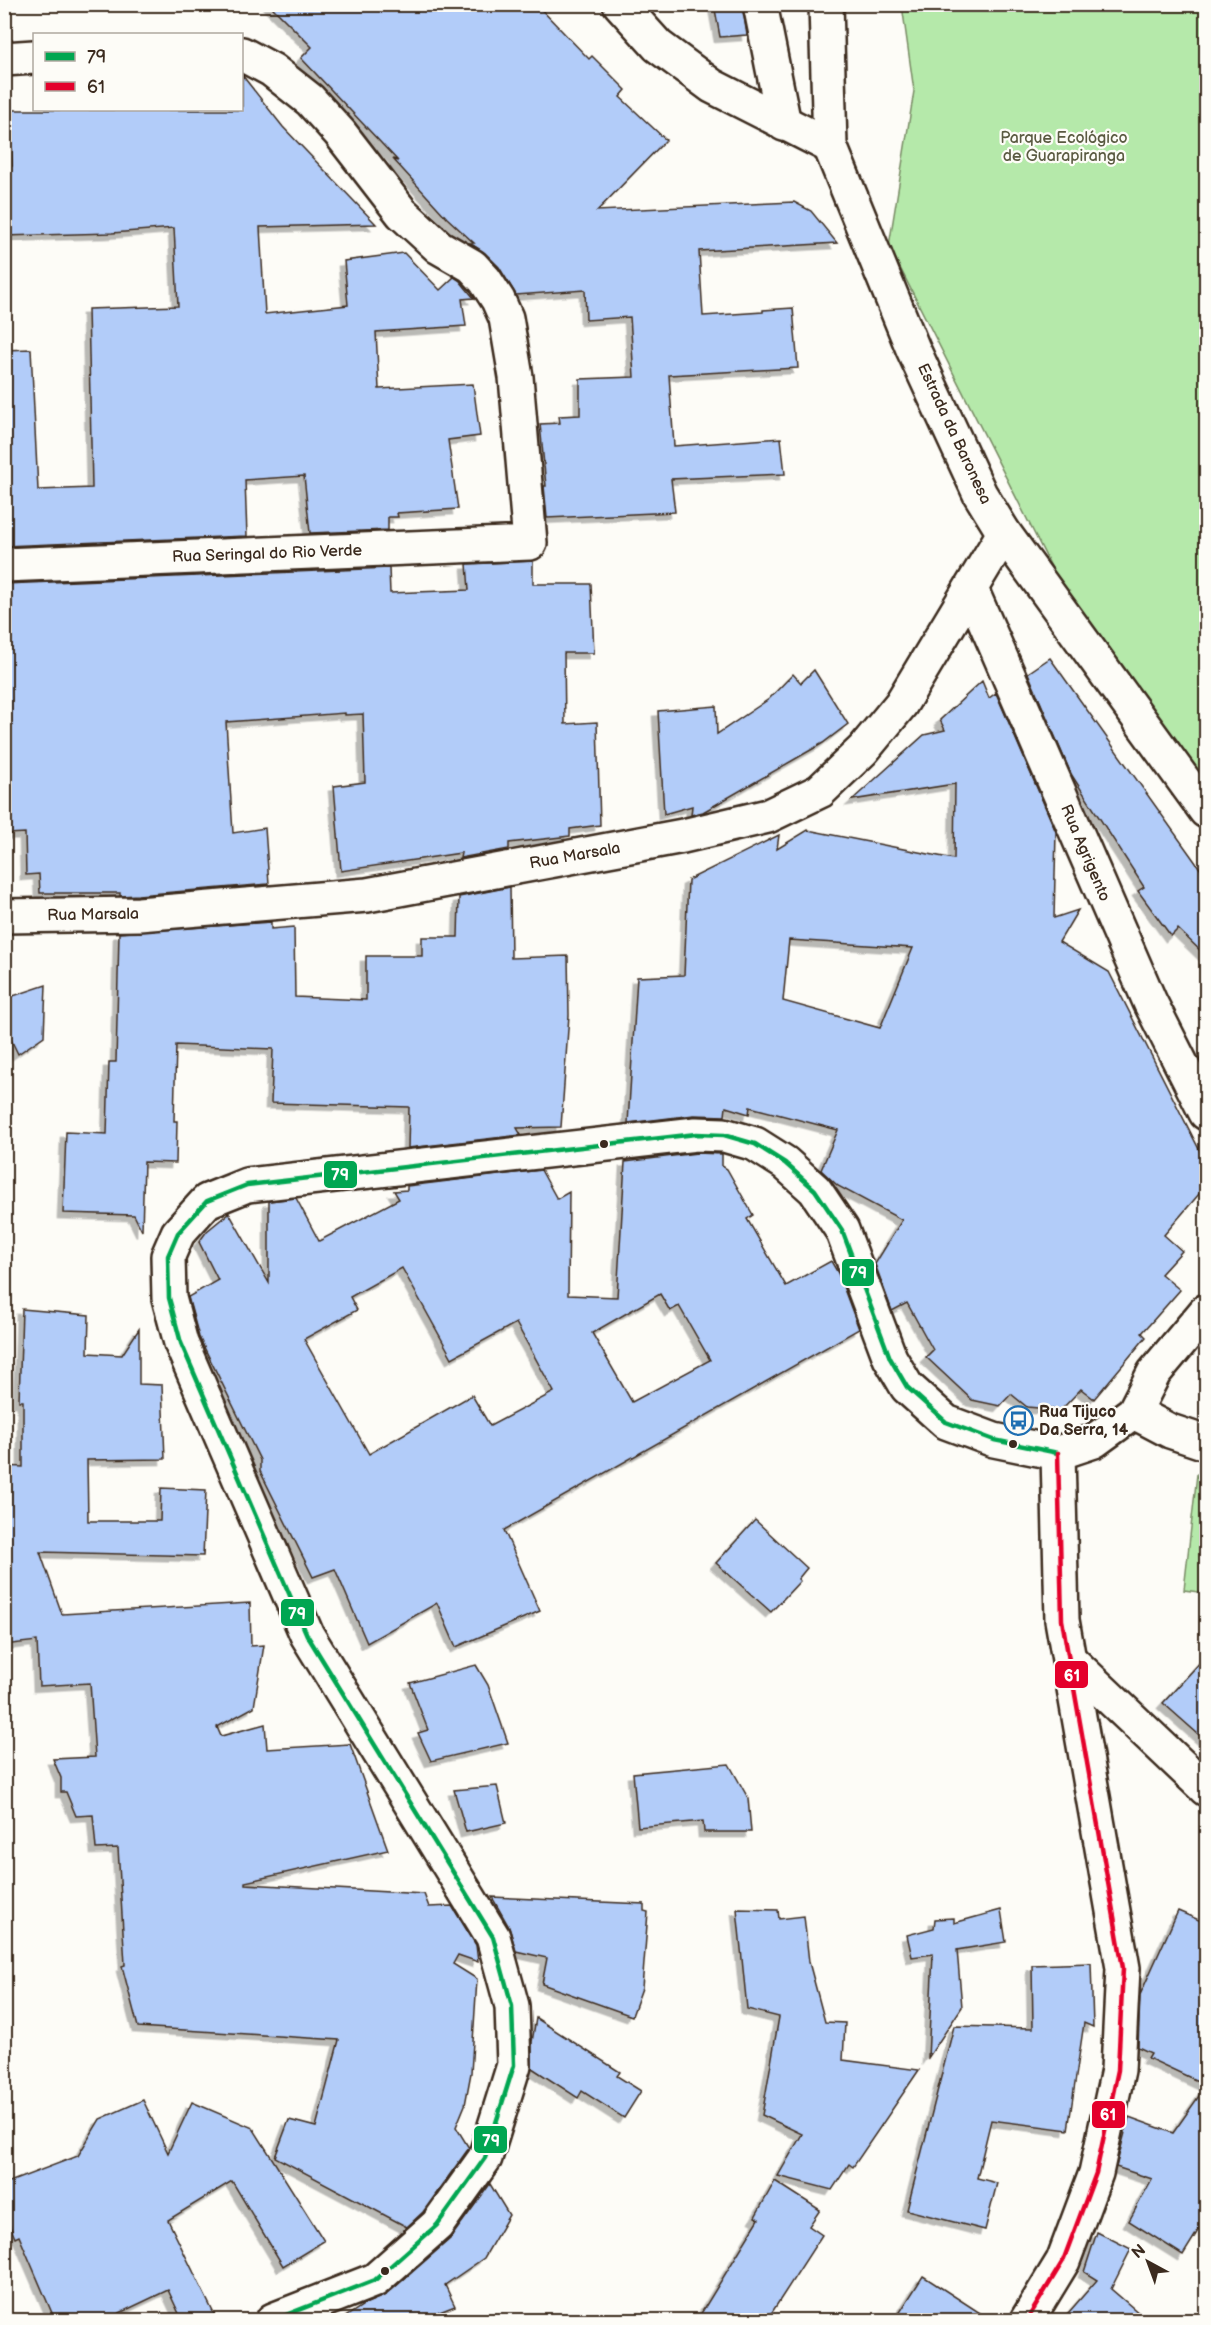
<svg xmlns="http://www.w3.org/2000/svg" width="1211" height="2325" font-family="'Balsamiq Sans',sans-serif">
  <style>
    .green { fill: #b5e9aa; stroke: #788a64; stroke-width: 1.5 }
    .building { fill: #b2ccf9; stroke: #3b2a1e; stroke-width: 1.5; fill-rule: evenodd; filter: url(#shadow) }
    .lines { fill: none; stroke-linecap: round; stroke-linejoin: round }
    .street-casing { stroke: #3b2a1e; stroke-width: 38 }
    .secondary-casing { stroke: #3b2a1e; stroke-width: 38 }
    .street { stroke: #fdfcf7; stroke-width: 33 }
    .secondary { stroke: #fdfcf7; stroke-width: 33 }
    .bus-1-casing { stroke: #fdfcf7; stroke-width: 9 }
    .bus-2-casing { stroke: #fdfcf7; stroke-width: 9 }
    .bus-1 { stroke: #00a651; stroke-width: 4.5 }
    .bus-2 { stroke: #e4002b; stroke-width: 4.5 }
    .bus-dot { fill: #3b2a1e; stroke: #fdfcf7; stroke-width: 2 }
    .labels { text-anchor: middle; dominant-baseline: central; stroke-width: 4.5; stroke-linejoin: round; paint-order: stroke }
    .park-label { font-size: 16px; fill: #5a5a41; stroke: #fdfcf7 }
    .street-label { font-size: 16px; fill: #3b2a1e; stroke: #fdfcf7 }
    .poi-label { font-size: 16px; font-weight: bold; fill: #3b2a1e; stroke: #fdfcf7; text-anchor: start }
    .line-badge { stroke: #fdfcf7; stroke-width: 2 }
    .badge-label { font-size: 16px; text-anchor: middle; font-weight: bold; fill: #fff }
  </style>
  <defs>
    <filter id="shadow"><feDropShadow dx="-5.5" dy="5.5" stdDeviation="0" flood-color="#0004"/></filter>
  </defs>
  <rect width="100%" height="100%" fill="#fdfcf7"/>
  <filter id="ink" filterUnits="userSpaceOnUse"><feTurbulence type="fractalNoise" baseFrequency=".0167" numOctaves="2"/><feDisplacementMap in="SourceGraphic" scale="12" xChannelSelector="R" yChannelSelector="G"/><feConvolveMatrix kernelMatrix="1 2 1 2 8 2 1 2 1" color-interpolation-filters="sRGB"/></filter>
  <g filter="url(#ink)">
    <g class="green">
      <polygon points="902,5 1206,5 1206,792 1070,604 889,246 914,91"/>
      <polygon points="1197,1474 1206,1475 1206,1593 1184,1590"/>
    </g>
    <g class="building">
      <polygon points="269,4 536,4 589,59 592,56 626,90 620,97 666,140 597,211 794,202 811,211 837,243 699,251 703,316 763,312 763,310 793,308 798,368 669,375 674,446 781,438 785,474 671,479 675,512 547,518 544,486 546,486 540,424 560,423 559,416 580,415 580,379 634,377 630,317 586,320 585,290 516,295 499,267 485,253 470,243 474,243 447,218 393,159 398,161 301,58 312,47"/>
      <polygon points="714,4 742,4 747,35 720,37"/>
      <polygon points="242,75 283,127 376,224 260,227 265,314 348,305 344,261 404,253 440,290 454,277 460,281 474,298 462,299 466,326 376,332 379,389 473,384 480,436 448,440 458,509 397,513 398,517 388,517 388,530 310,533 304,476 245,480 247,536 4,546 4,350 31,349 38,490 92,488 88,309 178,306 174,228 112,233 4,236 4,166 12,166 10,110 242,110"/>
      <polygon points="533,561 533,584 591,584 594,653 564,653 565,724 597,722 600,825 570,829 570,836 509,843 509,849 460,858 461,853 341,871 334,786 365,782 363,714 345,715 345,713 226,722 233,833 265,828 269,884 138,895 120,896 120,893 40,893 39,874 26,875 25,833 8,834 6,783 4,783 4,584 389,568 390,593 469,590 467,564"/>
      <polygon points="1050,658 1206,877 1206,956 1178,929 1171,936 1138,891 1144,887 1071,774 1028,673"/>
      <polygon points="814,670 848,724 823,743 703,812 691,815 692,806 664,814 658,711 716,706 717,734 769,699 793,674 801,683"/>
      <path d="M982,681L989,698L996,693L1056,832L1054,918L1078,910L1059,942L1109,972L1206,1163V1186L1164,1235L1182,1251L1161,1274L1180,1290L1142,1333L1146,1337L1094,1399L1081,1389L1061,1410L1027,1407L1011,1394L1000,1406L972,1400L926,1357L933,1350L907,1303L892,1311L875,1264L902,1220L838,1186L821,1170L838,1130L750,1107L749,1114L726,1107L725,1116L694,1115L628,1123L637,977L684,975L688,880L779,835L777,849L808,830L954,859L955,784L852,800L924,735L945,730L940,720ZM789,940L913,948L880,1028L783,1001Z"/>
      <polygon points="510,887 511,958 568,956 569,1015 561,1127 517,1128 521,1135 408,1148 409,1107 271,1103 273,1049 176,1045 174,1121 177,1121 176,1163 144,1162 142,1231 134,1215 63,1213 66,1132 107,1134 109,1062 116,1062 119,933 271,922 271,929 294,927 295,997 366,1000 366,956 422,956 422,937 458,937 459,897"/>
      <polygon points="46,985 44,1036 18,1054 4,1025 4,999"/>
      <path d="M697,1153L722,1154V1166L727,1169L753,1215L747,1219L786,1286L831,1261L838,1273L859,1329L504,1530L540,1611L456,1647L437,1603L367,1643L335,1569L313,1577L260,1471V1460L199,1337L188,1297L218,1280L199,1242L207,1231L229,1213L269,1283V1201L296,1198L319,1241L399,1199L394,1191L407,1190V1186L541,1170L557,1199L569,1192L568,1295L617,1297L625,1162ZM402,1268L452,1358L516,1323L554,1392L490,1426L472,1395L369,1454L304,1339L357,1310L350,1297ZM660,1294L670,1311L679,1306L710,1360L632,1402L592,1333Z"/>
      <polygon points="22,1309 89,1315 88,1353 122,1355 139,1329 139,1384 162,1385 165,1459 87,1460 88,1521 160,1521 161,1488 206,1490 203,1556 40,1552 62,1614 250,1603 251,1646 264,1645 254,1707 217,1727 221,1736 265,1724 267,1749 350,1744 388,1850 245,1882 245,1884 424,1894 429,1907 452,1906 476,1945 478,1962 458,1955 453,1964 477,1979 471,2073 465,2105 456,2127 469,2148 423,2212 407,2227 275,2157 289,2120 316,2127 339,2040 138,2027 122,1966 125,1965 118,1848 96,1849 93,1815 76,1816 66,1792 61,1792 61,1778 53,1759 95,1757 90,1683 39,1686 37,1641 4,1645 4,1466 23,1467 23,1401 19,1401"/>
      <polygon points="755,1520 807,1568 798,1579 800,1581 771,1612 716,1563"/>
      <polygon points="1206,1656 1206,1741 1163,1703"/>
      <polygon points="476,1665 488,1685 508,1743 431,1761 418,1733 428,1730 410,1683"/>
      <polygon points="729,1764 748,1798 751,1832 704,1832 703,1821 638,1827 633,1773"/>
      <polygon points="497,1786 506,1823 466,1832 454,1790"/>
      <polygon points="492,1897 644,1904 644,1911 648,1912 642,1988 632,2016 542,1984 547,1958 516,1951 509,1927"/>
      <polygon points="737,1909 778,1910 779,1919 804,1916 809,1962 825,2022 845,2023 843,2060 919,2070 853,2167 849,2164 832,2190 778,2176 802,2134 762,2115 779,2017 747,2009"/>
      <polygon points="1001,1910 1006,1942 957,1950 962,2007 928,2058 933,1954 912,1957 907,1935 934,1928 935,1919 954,1918 954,1923"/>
      <polygon points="1178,1911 1206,1923 1206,2085 1148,2058 1151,2053 1138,2047 1140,1995"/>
      <polygon points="1091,1963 1093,2027 1084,2023 1068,2130 991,2120 977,2178 997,2183 985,2230 907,2210 954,2026 1033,2028 1032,1965"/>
      <polygon points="536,2018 620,2072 617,2076 641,2091 624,2118 582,2091 578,2098 532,2068 532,2042"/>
      <polygon points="1206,2086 1206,2218 1183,2255 1129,2221 1152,2179 1116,2167 1129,2117 1173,2133"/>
      <polygon points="143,2100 168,2153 192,2102 253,2128 324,2241 283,2266 232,2181 168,2220 217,2320 182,2320 168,2290 105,2320 55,2320 19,2236 15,2238 4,2212 4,2184 78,2156 100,2119"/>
      <polygon points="775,2181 820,2210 809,2226 822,2235 767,2320 697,2320 759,2219 755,2217"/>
      <polygon points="490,2184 509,2215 484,2258 445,2285 455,2306 419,2320 341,2320 365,2304 387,2294 450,2239"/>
      <polygon points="1097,2232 1131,2249 1111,2289 1147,2320 1062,2320 1097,2280 1084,2272"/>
      <polygon points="923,2276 991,2320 895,2320"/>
    </g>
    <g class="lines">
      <defs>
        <g id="street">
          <polyline points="760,4 784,124"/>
          <polyline points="4,59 34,57"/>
          <polyline points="4,565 530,543 516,377 506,318 498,300 485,280 472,266 439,247 402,213 340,133 310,100 272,70 242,54"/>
          <polyline points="971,589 1150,1002 1206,1113"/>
          <polyline points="4,916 139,914 367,895 683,836 768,816 820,791 863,750 901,704 1004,533"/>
          <polyline points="1134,1412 1170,1431 1206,1443"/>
          <polyline points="1058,1453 1094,1441 1134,1412 1154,1373 1206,1311"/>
          <polyline points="1070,1660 1206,1789"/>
          <polyline points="273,2320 375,2280 437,2225 485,2158 514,2065 512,2006 493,1937 307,1635 181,1343 169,1298 168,1256 178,1233 207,1201 247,1185 696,1134 724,1135 755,1144 785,1163 815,1190 842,1230 890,1358 907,1387 946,1422 994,1440 1058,1453"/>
          <polyline points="1027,2320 1063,2261 1096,2173 1118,2070 1123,1968 1062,1620 1058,1453"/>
        </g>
        <g id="secondary">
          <polyline points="620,4 658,46 712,86 830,146"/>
          <polyline points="826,4 830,146 913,349 980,494 1004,533 1206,811"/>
        </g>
      </defs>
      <use href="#street" class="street-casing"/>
      <use href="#secondary" class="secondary-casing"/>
      <use href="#street" class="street"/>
      <use href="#secondary" class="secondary"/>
      <defs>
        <polyline id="bus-1" points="273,2320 375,2280 437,2225 485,2158 514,2065 512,2006 493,1937 307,1635 181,1343 169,1298 168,1256 178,1233 207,1201 247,1185 696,1134 724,1135 755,1144 785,1163 815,1190 842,1230 890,1358 907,1387 946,1422 994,1440 1058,1453"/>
        <polyline id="bus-2" points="1027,2320 1063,2261 1096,2173 1118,2070 1123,1968 1062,1620 1058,1453"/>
      </defs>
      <use href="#bus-1" class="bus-1-casing"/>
      <use href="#bus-2" class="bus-2-casing"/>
      <use href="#bus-1" class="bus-1"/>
      <use href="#bus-2" class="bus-2"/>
    </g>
  </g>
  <defs>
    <symbol id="bus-ring" viewBox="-11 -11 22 22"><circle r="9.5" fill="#fdfcf7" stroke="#1f6fb2" stroke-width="1.5"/><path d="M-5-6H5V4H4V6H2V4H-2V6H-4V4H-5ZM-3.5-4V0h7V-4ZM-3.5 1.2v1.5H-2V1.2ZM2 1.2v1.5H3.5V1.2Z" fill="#1f6fb2"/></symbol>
  </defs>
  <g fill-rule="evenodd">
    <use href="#bus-ring" x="1002" y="1404" width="33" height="33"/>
  </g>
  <g class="bus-dot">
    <circle cx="604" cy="1144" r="5"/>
    <circle cx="1013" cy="1444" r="5"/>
    <circle cx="385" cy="2271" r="5"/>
  </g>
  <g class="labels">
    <g class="park-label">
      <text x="1064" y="138">Parque Ecológico<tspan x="1064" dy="18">de Guarapiranga</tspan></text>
    </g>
    <g class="street-label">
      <text transform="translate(954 434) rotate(65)">Estrada da Baronesa</text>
      <text transform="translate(267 554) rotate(-2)">Rua Seringal do Rio Verde</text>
      <text transform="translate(1085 853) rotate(67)">Rua Agrigento</text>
      <text transform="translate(575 856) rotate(-10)">Rua Marsala</text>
      <text transform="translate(93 915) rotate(-1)">Rua Marsala</text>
    </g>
    <g class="poi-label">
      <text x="1039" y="1412">Rua Tijuco<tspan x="1039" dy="18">Da Serra, 14</tspan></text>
    </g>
  </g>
  <g class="line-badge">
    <rect x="323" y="1160" width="35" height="29" rx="6" fill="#00a651"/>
    <rect x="841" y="1258" width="34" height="29" rx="6" fill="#00a651"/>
    <rect x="280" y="1598" width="35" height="29" rx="6" fill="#00a651"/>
    <rect x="1054" y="1660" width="35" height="29" rx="6" fill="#e4002b"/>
    <rect x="1091" y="2100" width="35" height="29" rx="6" fill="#e4002b"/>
    <rect x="473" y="2125" width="35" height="29" rx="6" fill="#00a651"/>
  </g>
  <g class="badge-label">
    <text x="340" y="1180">79</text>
    <text x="858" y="1278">79</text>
    <text x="297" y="1619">79</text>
    <text x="1072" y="1681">61</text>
    <text x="1108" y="2120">61</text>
    <text x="491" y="2146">79</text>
  </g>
  <rect width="1211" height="2325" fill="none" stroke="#fdfcf7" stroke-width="24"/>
  <rect x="12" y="12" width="1187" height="2301" fill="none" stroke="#3b2a1e" stroke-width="2" filter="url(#ink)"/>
  <rect x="33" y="33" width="210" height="78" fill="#fdfcf7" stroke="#afa8a0" stroke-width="1.5"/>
  <rect x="45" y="52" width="30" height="9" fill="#00a651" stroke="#afa8a0" stroke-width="1.5"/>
  <text x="87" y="63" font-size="18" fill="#3b2a1e">79</text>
  <rect x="45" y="82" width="30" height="9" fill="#e4002b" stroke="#afa8a0" stroke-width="1.5"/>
  <text x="87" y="93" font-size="18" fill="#3b2a1e">61</text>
  <g transform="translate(1148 2262) rotate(319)" stroke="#fdfcf7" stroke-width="4.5" paint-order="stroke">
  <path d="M0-4.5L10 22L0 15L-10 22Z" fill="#3b2a1e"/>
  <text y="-9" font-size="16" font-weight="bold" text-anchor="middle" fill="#3b2a1e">N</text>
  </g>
</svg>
